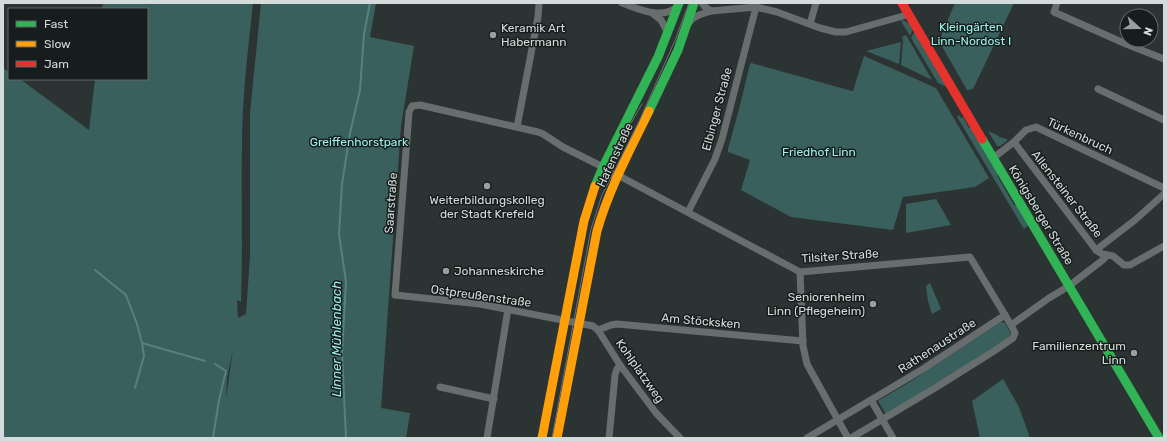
<svg xmlns="http://www.w3.org/2000/svg" width="1167" height="441" font-family="Rubik,sans-serif">
  <style>
    .green { fill: #39605d; fill-rule: evenodd }
    .lines { fill: none; stroke-linecap: round; stroke-linejoin: round }
    .stream { stroke: #54827f; stroke-width: 2 }
    .street { stroke: #686d6d; stroke-width: 7 }
    .fast { stroke: #30b455; stroke-width: 9 }
    .slow { stroke: #ff9f0a; stroke-width: 9 }
    .jam { stroke: #e5322d; stroke-width: 9 }
    .tram { stroke: #6c706f; stroke-width: 1 }
    .poi-dot { fill: #99a1a0; stroke: #171d1c; stroke-width: 1.5 }
    .labels { text-anchor: middle; dominant-baseline: central; stroke-width: 3; stroke-linejoin: round; paint-order: stroke }
    .park-label { font-size: 12px; fill: #9cf2ec; stroke: #171d1c }
    .poi-label { font-size: 12px; fill: #d3dcdb; stroke: #171d1c; text-anchor: start }
    .street-label { font-size: 12px; fill: #d3dcdb; stroke: #171d1c }
    .water-label { font-size: 13px; font-style: italic; fill: #99efe8; stroke: #171d1c }
  </style>
  <rect width="100%" height="100%" fill="#2c3433"/>
  <g class="green">
    <path d="M103,3H253C248,50 242,98 242,146C241,198 243,250 241,302L237,300L238,318L246,314L250,256V113L261,3H376L370,37L414,46L401,126L381,408L410,413L406,438H3V68L9,72V79H20L89,130L95,79H147V9H102ZM233,349L226,398L227,378Z"/>
    <polygon points="955,3 1014,3 973,89 967,90 939,41"/>
    <path d="M902,20C907,22 911,24 913,29L910,36L901,21Z"/>
    <polygon points="915,31 947,87 938,83 911,38"/>
    <polygon points="906,35 932,80 901,65 903,41 902,37"/>
    <polygon points="901,42 899,64 866,51"/>
    <polygon points="864,56 936,88 989,178 975,187 903,197 893,230 791,217 741,190 750,160 728,152 728,149 738,113 750,64 751,63 852,91 853,91"/>
    <polygon points="959,115 961,118 963,117 969,128 971,126 999,174 997,175 1014,205 1017,205 1029,225 1024,229 957,117"/>
    <polygon points="988,131 999,136 999,137 1007,139 1007,141 1000,146 997,146"/>
    <polygon points="936,199 951,225 906,233 906,204"/>
    <polygon points="930,283 941,309 932,314 928,301 926,286"/>
    <polygon points="1001,322 1005,323 1011,334 1007,338 965,366 886,414 878,401 913,380"/>
    <polygon points="1003,379 1019,407 1030,438 980,438 972,401"/>
  </g>
  <g class="lines">
    <g class="stream">
      <polyline points="95,270 126,295 137,324 142,343 144,356 135,388"/>
      <polyline points="142,343 205,361"/>
      <polyline points="213,438 219,400 226,371 215,364"/>
      <polyline points="346,438 342,353 346,282 339,234 342,184 350,133 360,90 364,34 370,3"/>
    </g>
    <g class="street">
      <path d="M622,3C639,9 661,20 677,7"/>
      <polyline points="702,3 705,7 711,11"/>
      <polyline points="1057,3 1054,12 1126,44 1164,59"/>
      <polyline points="652,13 661,20 668,33"/>
      <polyline points="688,24 692,19 699,15 711,11 756,7 777,12 820,28 836,32 846,32 903,16 908,13"/>
      <polyline points="810,24 816,3"/>
      <polyline points="1098,89 1164,120"/>
      <polyline points="517,127 538,17 539,3"/>
      <polyline points="1014,142 1096,250 1102,254 1113,256 1124,265 1130,265 1164,246"/>
      <polyline points="993,158 1014,142 1026,130 1036,127 1164,188"/>
      <polyline points="616,173 618,175 625,179 800,272 970,257 1011,325 1015,333 1013,338 994,351 935,388 851,438"/>
      <polyline points="618,175 612,175 603,167 563,147 543,134 538,132 420,105 412,106 409,112 395,295 480,304 593,326 598,330 620,365 656,413 680,438"/>
      <polyline points="688,212 715,159 722,139 756,7"/>
      <polyline points="1096,250 1135,220 1164,194"/>
      <polyline points="800,272 803,346 807,364 848,438"/>
      <polyline points="1011,325 1049,298 1069,286 1104,259 1107,255"/>
      <polyline points="598,330 611,325 617,324 803,341"/>
      <polyline points="440,387 494,399"/>
      <polyline points="871,400 893,438"/>
      <polyline points="487,438 508,309"/>
      <polyline points="609,438 615,375 617,369 620,365"/>
      <polyline points="807,438 923,369 1005,315"/>
    </g>
    <g class="fast">
      <polyline points="649,111 678,50 694,3"/>
      <polyline points="982,139 1159,438"/>
      <polyline points="595,186 603,167 658,57 679,3"/>
    </g>
    <g class="slow">
      <polyline points="542,438 584,221 595,186"/>
      <path d="M557,438L597,231C609,189 630,150 649,111"/>
    </g>
    <polyline class="jam" points="902,3 982,139"/>
    <g class="tram">
      <path d="M607,176C617,151 628,127 642,104"/>
      <polyline points="552,438 591,229 602,195 638,124 676,38 689,3"/>
    </g>
  </g>
  <g class="poi-dot">
    <circle cx="493" cy="35" r="4"/>
    <circle cx="487" cy="186" r="4"/>
    <circle cx="446" cy="271" r="4"/>
    <circle cx="873" cy="304" r="4"/>
    <circle cx="1134" cy="353" r="4"/>
  </g>
  <g class="labels">
    <g class="park-label">
      <text x="971" y="27">Kleingärten<tspan x="971" dy="14">Linn-Nordost I</tspan></text>
      <text x="359" y="142">Greiffenhorstpark</text>
      <text x="819" y="152">Friedhof Linn</text>
    </g>
    <g class="poi-label">
      <text x="501" y="28">Keramik Art<tspan x="501" dy="14">Habermann</tspan></text>
      <text x="487" y="200" text-anchor="middle">Weiterbildungskolleg<tspan x="487" dy="14">der Stadt Krefeld</tspan></text>
      <text x="454" y="271">Johanneskirche</text>
      <text x="865" y="297" text-anchor="end">Seniorenheim<tspan x="865" dy="14">Linn (Pflegeheim)</tspan></text>
      <text x="1126" y="346" text-anchor="end">Familienzentrum<tspan x="1126" dy="14">Linn</tspan></text>
    </g>
    <g class="street-label">
      <text transform="translate(717 109) rotate(-75)">Elbinger Straße</text>
      <text transform="translate(1080 136) rotate(25)">Türkenbruch</text>
      <text transform="translate(615 155) rotate(-65)">Hafenstraße</text>
      <text transform="translate(1067 194) rotate(52)">Allensteiner Straße</text>
      <text transform="translate(391 203) rotate(-86)">Saarstraße</text>
      <text transform="translate(1041 215) rotate(59)">Königsberger Straße</text>
      <text transform="translate(840 256) rotate(-4)">Tilsiter Straße</text>
      <text transform="translate(481 296) rotate(8)">Ostpreußenstraße</text>
      <text transform="translate(701 321) rotate(5)">Am Stöcksken</text>
      <text transform="translate(937 346) rotate(-33)">Rathenaustraße</text>
      <text transform="translate(640 371) rotate(55)">Kohlplatzweg</text>
    </g>
    <g class="water-label">
      <text transform="translate(336 339) rotate(-90)">Linner Mühlenbach</text>
    </g>
  </g>
  <rect width="1167" height="441" fill="none" stroke="#d3dcdb" stroke-width="8"/>
  <rect x="8" y="8" width="140" height="72" fill="#171d1c" stroke="#626968"/>
  <rect x="16" y="21" width="20" height="6" fill="#30b455" stroke="#626968"/>
  <text x="44" y="28" font-size="12" fill="#d3dcdb">Fast</text>
  <rect x="16" y="41" width="20" height="6" fill="#ff9f0a" stroke="#626968"/>
  <text x="44" y="48" font-size="12" fill="#d3dcdb">Slow</text>
  <rect x="16" y="61" width="20" height="6" fill="#e5322d" stroke="#626968"/>
  <text x="44" y="68" font-size="12" fill="#d3dcdb">Jam</text>
  <g transform="translate(1139 28) rotate(111)"><circle r="19" fill="#171d1c" stroke="#626968"/>
  <path d="M0-3L7 15L0 10L-7 15Z" fill="#99a1a0"/>
  <text y="-6" font-size="11" font-weight="bold" text-anchor="middle" fill="#d3dcdb">N</text>
  </g>
</svg>
